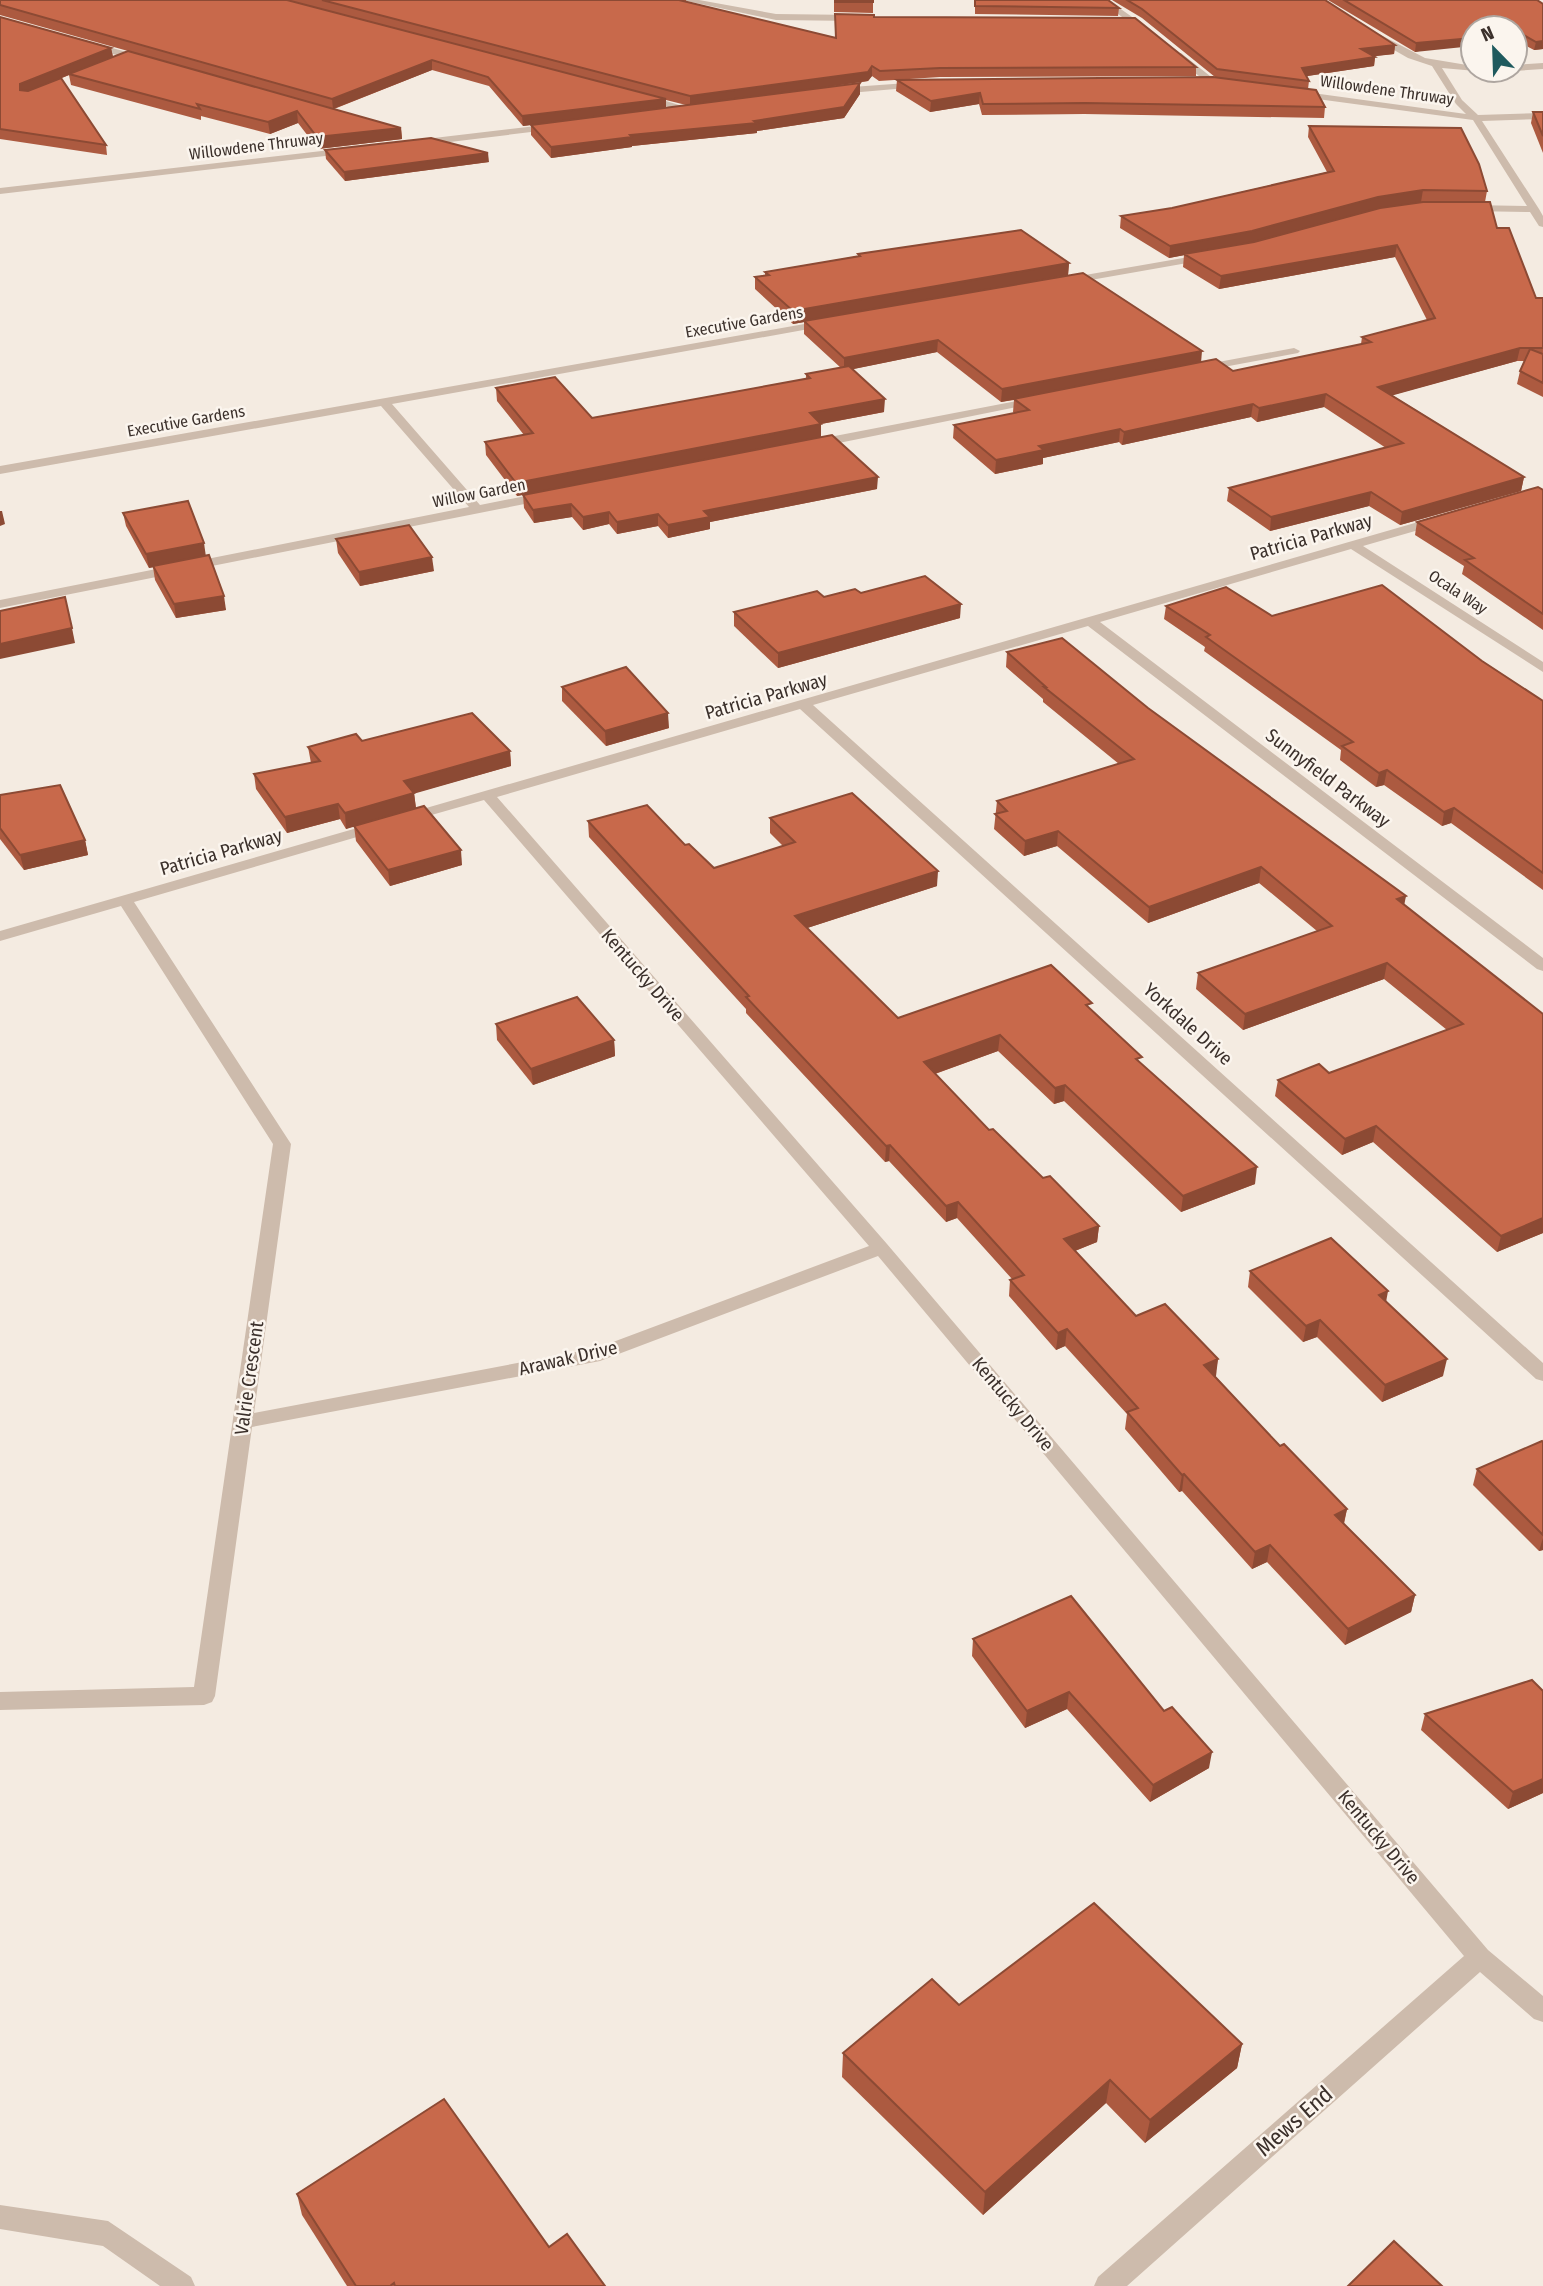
<svg xmlns="http://www.w3.org/2000/svg" width="1543" height="2286" font-family="'Fira Sans Condensed',sans-serif">
  <style>
    .lines { fill: none; stroke-linecap: round; stroke-linejoin: round }
    .minor { fill: #cdbbac; fill-rule: evenodd }
    .wall { fill: #ac5a40; fill-rule: evenodd }
    .shaded-wall { fill: #8c4a34 }
    .building { fill: #c8694b; stroke: #8c4a34; stroke-width: 2 }
    .labels { text-anchor: middle; dominant-baseline: central; stroke-width: 5; stroke-linejoin: round; paint-order: stroke }
    .far-street-label { font-size: 16px; fill: #3b302b; stroke: #fbf5ee }
    .street-label { font-size: 19px; fill: #3b302b; stroke: #fbf5ee }
    .near-street-label { font-size: 23px; fill: #3b302b; stroke: #fbf5ee }
  </style>
  <rect width="100%" height="100%" fill="#f4ebe1"/>
  <g class="lines">
    <g class="minor">
      <polygon points="682,0 699,0 776,14 856,15 860,18 856,21 776,20"/>
      <polygon points="1098,0 1108,0 1152,31 1145,33"/>
      <polygon points="1373,34 1379,34 1425,58 1473,66 1476,71 1442,68 1462,100 1478,115 1543,113 1543,119 1482,121 1539,209 1543,216 1543,227 1539,226 1530,212 1470,211 1465,208 1470,205 1527,206 1473,120 1295,96 1295,92 1298,91 1466,114 1456,104 1432,66 1408,58 1373,38"/>
      <polygon points="91,42 148,58 149,60 145,63 88,47 88,43"/>
      <polygon points="1175,53 1181,53 1215,80 1215,84 1209,84 1175,57"/>
      <polygon points="1543,63 1543,69 1515,71 1512,70 1515,70 1515,65"/>
      <polygon points="921,82 923,84 918,87 838,94 833,91 838,88"/>
      <polygon points="640,95 646,95 699,111 691,113 640,99"/>
      <polygon points="553,124 556,125 556,129 417,146 412,143 417,140"/>
      <polygon points="348,148 351,149 351,153 0,194 0,188"/>
      <polygon points="1206,254 1210,255 1210,259 1068,284 1063,281 1068,278"/>
      <polygon points="827,320 831,321 831,325 392,404 480,505 546,492 552,496 550,499 0,608 0,600 469,507 381,406 0,474 0,466"/>
      <polygon points="1294,348 1300,351 1298,353 1202,371 1196,368 1202,365"/>
      <polygon points="1037,397 1043,400 1041,402 814,448 808,444 814,440"/>
      <polygon points="1439,516 1443,517 1443,523 1363,546 1543,662 1543,672 1351,549 1100,622 1543,958 1543,971 1537,969 1088,626 813,705 1543,1363 1543,1381 1536,1379 800,709 497,797 887,1244 1488,1950 1543,1996 1543,2022 1534,2019 1480,1972 1127,2286 1094,2286 1098,2277 1464,1956 878,1256 600,1361 252,1427 215,1696 212,1702 204,1705 0,1710 0,1692 194,1687 273,1144 121,906 0,941 0,931 371,824 381,824 383,827 381,830 134,902 291,1144 254,1413 597,1348 869,1246 484,800 407,822 400,818 402,815"/>
      <polygon points="0,2205 108,2221 191,2277 195,2286 160,2286 103,2246 0,2229"/>
    </g>
  </g>
  <g class="wall">
    <path d="M0,0H686V2L835,38L874,17L1196,67V76L940,77L879,81L872,76L868,81L792,92L860,94L844,118L757,131V133L632,146V147L551,158L531,135V125L551,122L523,126L489,86L432,70L334,109L401,128L402,139L318,149L298,123L270,134L201,116V120L71,85L69,75L52,82L106,145L107,155L0,139V17L111,48L113,57L128,51L0,15ZM666,100L686,105L666,108Z"/>
    <polygon points="834,0 873,0 873,13 834,12"/>
    <polygon points="975,0 1119,8 1118,16 975,14"/>
    <polygon points="1112,0 1325,0 1395,45 1394,54 1373,56 1375,57 1374,66 1307,76 1309,81 1308,89 1325,107 1324,118 1084,114 982,115 979,104 930,112 896,91 897,80 1215,77 1142,18"/>
    <polygon points="1328,0 1537,0 1543,4 1543,49 1534,50 1519,42 1515,42 1515,28 1415,52"/>
    <polygon points="1533,112 1543,112 1543,153 1531,123"/>
    <polygon points="1309,126 1487,191 1485,202 1497,228 1536,298 1543,298 1543,397 1517,384 1520,371 1524,361 1517,361 1392,395 1524,477 1521,491 1400,525 1369,506 1270,531 1227,501 1229,488 1386,448 1324,407 1257,422 1251,417 1122,445 1119,442 1043,458 1043,464 995,474 953,438 954,425 1014,413 1013,412 1014,400 1001,402 937,352 853,369 884,412 821,424 821,437 517,496 486,455 485,442 524,435 497,401 496,388 592,418 806,379 806,374 841,368 804,334 804,322 793,324 755,289 755,277 765,275 765,272 858,256 858,254 1069,263 1068,275 1201,362 1233,371 1361,344 1362,337 1427,320 1395,257 1219,289 1183,267 1184,255 1169,258 1120,228 1121,216 1172,208 1327,172 1308,137"/>
    <polygon points="325,150 489,162 345,181 326,159"/>
    <polygon points="877,489 710,522 710,529 668,538 658,526 617,534 609,524 583,530 572,517 534,523 524,508 523,495"/>
    <polygon points="1543,490 1543,630 1462,574 1464,566 1415,535 1417,522"/>
    <polygon points="123,513 206,556 226,610 176,618 155,580 153,567 149,568 126,526"/>
    <polygon points="336,539 434,571 360,586 338,553"/>
    <polygon points="861,593 960,618 778,668 734,626 734,612 824,597"/>
    <polygon points="1166,606 1272,616 1482,661 1543,701 1543,890 1451,823 1442,826 1384,785 1376,787 1340,760 1341,750 1204,651 1205,647 1164,619"/>
    <polygon points="1007,652 1148,708 1404,905 1543,1014 1543,1233 1497,1252 1373,1142 1342,1155 1275,1096 1278,1080 1329,1073 1447,1030 1384,979 1243,1030 1196,989 1198,973 1317,931 1259,883 1148,923 1057,846 1024,856 994,829 997,801 1119,764 1043,702 1043,699 1006,667"/>
    <polygon points="562,687 669,728 606,746 562,701"/>
    <polygon points="362,741 510,751 511,766 414,793 416,808 462,865 390,886 356,841 354,826 346,829 340,819 287,833 256,789 254,774 311,763 308,747"/>
    <polygon points="0,795 85,840 88,855 24,870 0,839"/>
    <polygon points="770,818 937,886 807,928 898,1018 1091,1010 1255,1184 1181,1212 1064,1101 1054,1104 998,1051 935,1074 989,1130 1043,1178 1099,1226 1097,1242 1075,1251 1136,1316 1218,1359 1215,1376 1280,1446 1347,1509 1344,1524 1415,1595 1411,1612 1345,1645 1267,1562 1252,1569 1182,1491 1179,1492 1125,1429 1127,1414 1065,1346 1056,1350 1009,1296 1010,1280 1012,1279 957,1218 946,1222 889,1161 885,1162 746,1013 746,1009 589,837 588,821 685,845 714,868 783,846 770,833"/>
    <polygon points="496,1024 614,1040 615,1056 533,1085 497,1040"/>
    <polygon points="1250,1271 1386,1302 1443,1376 1382,1402 1317,1337 1303,1342 1248,1287"/>
    <polygon points="1543,1442 1543,1550 1539,1551 1473,1485 1477,1469"/>
    <polygon points="973,1639 1209,1768 1150,1802 1067,1709 1025,1728 972,1656"/>
    <polygon points="1425,1714 1543,1793 1508,1809 1421,1730"/>
    <polygon points="959,2005 1242,2044 1237,2068 1145,2143 1106,2103 983,2215 842,2077 843,2053"/>
    <polygon points="297,2194 549,2247 605,2286 347,2286 302,2215"/>
  </g>
  <g class="shaded-wall">
    <polygon points="1520,33 1519,42 1515,42 1515,34"/>
    <polygon points="1473,38 1473,46 1415,52 1416,43"/>
    <polygon points="1543,41 1543,49 1534,50 1536,42"/>
    <polygon points="1395,45 1394,54 1360,58 1361,49"/>
    <polygon points="111,48 113,57 69,74 69,75 21,94 20,84"/>
    <polygon points="1375,57 1374,66 1301,77 1302,68"/>
    <polygon points="432,60 432,70 333,109 332,99"/>
    <polygon points="872,66 872,76 868,81 690,106 690,96"/>
    <polygon points="860,83 860,94 844,118 757,131 757,133 632,146 632,147 551,158 551,147 630,135 754,121"/>
    <polygon points="980,93 979,104 930,112 931,101"/>
    <polygon points="666,99 666,109 523,126 522,116"/>
    <polygon points="297,111 298,123 270,134 268,122"/>
    <polygon points="401,128 402,139 318,149 317,137"/>
    <polygon points="488,153 489,162 345,181 344,172"/>
    <polygon points="1423,190 1421,202 1250,243 1169,258 1170,246 1378,197"/>
    <polygon points="1397,245 1395,257 1219,289 1221,276"/>
    <polygon points="1069,263 1068,275 793,324 793,311"/>
    <polygon points="938,340 937,352 844,371 844,358"/>
    <polygon points="1520,348 1517,361 1376,400 1378,387"/>
    <polygon points="1202,351 1201,363 1001,402 1002,389"/>
    <polygon points="1326,394 1324,407 1257,422 1259,408"/>
    <polygon points="885,399 884,412 821,424 821,437 517,496 516,483 810,413"/>
    <polygon points="1253,404 1251,417 1122,445 1124,432"/>
    <polygon points="1120,429 1119,442 1043,458 1043,464 995,474 996,460 1039,446"/>
    <polygon points="878,477 877,489 710,522 710,529 668,538 668,525 704,511"/>
    <polygon points="1524,477 1521,491 1400,525 1402,512"/>
    <polygon points="1371,492 1369,506 1270,531 1271,517"/>
    <polygon points="571,504 572,517 534,523 533,510"/>
    <polygon points="0,511 2,511 5,524 0,526"/>
    <polygon points="609,512 609,524 583,530 583,517"/>
    <polygon points="658,514 658,526 617,534 617,522"/>
    <polygon points="204,543 206,557 149,568 146,554"/>
    <polygon points="432,557 434,571 360,586 359,572"/>
    <polygon points="224,596 226,610 176,618 174,604"/>
    <polygon points="961,604 960,618 778,668 778,653"/>
    <polygon points="72,628 75,643 0,659 0,644"/>
    <polygon points="668,713 669,728 606,746 605,731"/>
    <polygon points="510,751 511,766 406,796 404,781"/>
    <polygon points="1387,770 1384,785 1376,787 1379,773"/>
    <polygon points="414,793 416,809 346,829 345,813"/>
    <polygon points="338,804 340,819 287,833 285,817"/>
    <polygon points="1454,808 1451,823 1442,826 1444,812"/>
    <polygon points="1058,831 1057,846 1024,856 1025,841"/>
    <polygon points="85,840 88,855 24,870 20,855"/>
    <polygon points="461,850 462,865 390,886 388,870"/>
    <polygon points="1261,867 1259,883 1148,923 1149,907"/>
    <polygon points="938,871 937,886 795,932 795,916"/>
    <polygon points="1406,896 1403,911 1397,899"/>
    <polygon points="1387,963 1384,979 1243,1030 1245,1014"/>
    <polygon points="1000,1035 998,1051 923,1078 924,1062"/>
    <polygon points="614,1040 615,1056 533,1085 531,1069"/>
    <polygon points="1065,1085 1064,1101 1054,1104 1055,1088"/>
    <polygon points="1376,1126 1373,1142 1342,1155 1345,1139"/>
    <polygon points="890,1145 889,1161 885,1162 886,1146"/>
    <polygon points="1257,1167 1255,1184 1181,1212 1183,1196"/>
    <polygon points="958,1202 957,1218 946,1222 946,1206"/>
    <polygon points="1543,1218 1543,1233 1497,1252 1501,1236"/>
    <polygon points="1099,1226 1097,1242 1062,1256 1064,1239"/>
    <polygon points="1388,1291 1385,1308 1379,1295"/>
    <polygon points="1320,1320 1317,1337 1303,1342 1306,1326"/>
    <polygon points="1067,1329 1065,1346 1056,1350 1058,1333"/>
    <polygon points="1218,1359 1216,1376 1202,1381 1204,1365"/>
    <polygon points="1447,1359 1443,1376 1382,1402 1385,1385"/>
    <polygon points="1184,1474 1182,1491 1179,1492 1182,1475"/>
    <polygon points="1347,1509 1343,1526 1335,1515"/>
    <polygon points="1543,1538 1543,1550 1539,1551"/>
    <polygon points="1270,1545 1267,1562 1252,1569 1255,1552"/>
    <polygon points="1415,1595 1411,1612 1345,1645 1348,1629"/>
    <polygon points="1069,1692 1067,1709 1025,1728 1027,1711"/>
    <polygon points="1212,1752 1209,1768 1150,1802 1153,1785"/>
    <polygon points="1543,1779 1543,1793 1508,1809 1513,1792"/>
    <polygon points="1242,2044 1237,2068 1145,2143 1150,2120"/>
    <polygon points="1110,2080 1106,2103 983,2215 985,2192"/>
  </g>
  <g class="building">
    <polygon points="0,0 287,0 666,99 522,116 488,77 432,60 332,99 0,5"/>
    <polygon points="322,0 679,0 836,38 835,14 874,15 874,17 1135,18 1196,67 940,68 880,71 872,66 868,72 690,96"/>
    <rect x="835" y="0" width="38" height="2"/>
    <polygon points="975,0 1108,0 1119,8 975,6"/>
    <polygon points="1127,0 1325,0 1395,45 1361,49 1375,57 1302,68 1309,81 1217,69 1142,9"/>
    <polygon points="1344,0 1537,0 1543,4 1543,41 1536,42 1520,33 1515,34 1515,28 1473,28 1473,38 1416,43"/>
    <polygon points="0,17 111,48 20,84 20,90 28,91 61,78 106,145 0,129"/>
    <polygon points="128,51 401,128 317,137 297,111 268,122 197,104 200,109 69,74"/>
    <polygon points="1213,77 1316,90 1325,107 1085,103 983,104 980,93 931,101 897,80"/>
    <polygon points="860,83 844,107 754,121 757,123 630,135 632,137 551,147 531,125"/>
    <polygon points="1533,112 1543,112 1543,136"/>
    <polygon points="1309,126 1461,128 1479,164 1487,191 1423,190 1378,197 1252,231 1170,246 1121,216 1172,208 1334,171"/>
    <polygon points="431,138 488,153 344,172 325,150"/>
    <polygon points="1423,202 1490,202 1497,228 1509,228 1536,298 1543,298 1543,348 1520,348 1378,387 1524,477 1402,512 1371,492 1271,517 1229,488 1403,443 1326,394 1259,408 1253,404 1124,432 1120,429 1039,446 1044,450 996,460 954,425 1029,410 1014,399 1216,359 1233,371 1371,342 1362,337 1435,318 1397,245 1221,276 1184,254 1254,242 1380,208"/>
    <polygon points="1021,230 1069,263 793,311 755,277 769,275 765,272 860,256 858,254"/>
    <polygon points="1083,273 1202,351 1002,389 938,340 844,358 804,321"/>
    <polygon points="1530,349 1543,354 1543,383 1520,371"/>
    <polygon points="849,366 885,399 810,413 821,424 516,483 485,442 533,433 496,388 555,377 592,418 810,378 806,374"/>
    <polygon points="832,435 878,477 704,511 710,517 668,525 658,514 617,522 609,512 583,517 571,504 533,510 523,495"/>
    <polygon points="1538,487 1543,490 1543,614 1465,560 1474,558 1417,522"/>
    <polygon points="188,501 204,543 146,554 123,513"/>
    <polygon points="409,525 432,557 359,572 336,539"/>
    <polygon points="209,555 224,596 174,604 153,566"/>
    <polygon points="925,576 961,604 778,653 734,612 817,591 824,597 855,589 861,593"/>
    <polygon points="1382,585 1482,661 1543,701 1543,873 1454,808 1444,812 1387,770 1379,773 1342,746 1353,742 1206,637 1210,635 1166,606 1226,587 1272,616"/>
    <polygon points="65,597 72,628 0,644 0,611"/>
    <polygon points="1062,638 1148,708 1406,896 1397,899 1543,1014 1543,1218 1501,1236 1376,1126 1345,1139 1278,1080 1319,1064 1329,1073 1463,1024 1387,963 1245,1014 1198,973 1332,926 1261,867 1149,907 1058,831 1025,841 995,814 1007,811 997,801 1134,759 1044,687 1046,687 1007,652"/>
    <polygon points="626,667 668,713 605,731 562,687"/>
    <polygon points="472,713 510,751 404,781 414,793 345,813 338,804 285,817 254,774 320,761 308,747 356,734 362,741"/>
    <polygon points="60,785 85,840 20,855 0,828 0,795"/>
    <polygon points="852,793 938,871 795,916 898,1018 1051,965 1092,1003 1086,1005 1142,1057 1136,1059 1257,1167 1183,1196 1065,1085 1055,1088 1000,1035 924,1062 989,1130 993,1129 1043,1178 1050,1176 1099,1226 1064,1239 1136,1316 1165,1304 1218,1359 1204,1365 1280,1446 1284,1444 1347,1509 1335,1515 1415,1595 1348,1629 1270,1545 1255,1552 1184,1474 1182,1475 1127,1412 1138,1408 1067,1329 1058,1333 1010,1280 1024,1275 958,1202 946,1206 890,1145 886,1146 746,997 749,996 588,821 647,805 685,845 689,844 714,868 795,842 770,818"/>
    <polygon points="424,806 461,850 388,870 354,826"/>
    <polygon points="577,997 614,1040 531,1069 496,1024"/>
    <polygon points="1331,1238 1388,1291 1379,1295 1447,1359 1385,1385 1320,1320 1306,1326 1250,1271"/>
    <polygon points="1542,1441 1543,1442 1543,1535 1477,1469"/>
    <polygon points="1071,1596 1164,1711 1172,1707 1212,1752 1153,1785 1069,1692 1027,1711 973,1639"/>
    <polygon points="1532,1680 1543,1691 1543,1779 1513,1792 1425,1714"/>
    <polygon points="1094,1903 1242,2044 1150,2120 1110,2080 985,2192 843,2053 932,1979 959,2005"/>
    <polygon points="444,2099 549,2247 567,2234 605,2286 395,2286 394,2283 390,2286 356,2286 297,2194"/>
    <polygon points="1394,2241 1442,2286 1348,2286"/>
  </g>
  <g class="labels">
    <g class="far-street-label">
      <text transform="translate(1387 90) rotate(8)">Willowdene Thruway</text>
      <text transform="translate(256 146) rotate(-7)">Willowdene Thruway</text>
      <text transform="translate(744 322) rotate(-10)">Executive Gardens</text>
      <text transform="translate(186 421) rotate(-10)">Executive Gardens</text>
      <text transform="translate(479 493) rotate(-11)">Willow Garden</text>
      <text transform="translate(1458 592) rotate(33)">Ocala Way</text>
    </g>
    <g class="street-label">
      <text transform="translate(1311 537) rotate(-16)">Patricia Parkway</text>
      <text transform="translate(766 696) rotate(-16)">Patricia Parkway</text>
      <text transform="translate(1328 778) rotate(37)">Sunnyfield Parkway</text>
      <text transform="translate(221 852) rotate(-16)">Patricia Parkway</text>
      <text transform="translate(643 975) rotate(49)">Kentucky Drive</text>
      <text transform="translate(1188 1024) rotate(42)">Yorkdale Drive</text>
      <text transform="translate(568 1358) rotate(-13)">Arawak Drive</text>
      <text transform="translate(249 1378) rotate(-82)">Valrie Crescent</text>
      <text transform="translate(1013 1404) rotate(50)">Kentucky Drive</text>
      <text transform="translate(1379 1837) rotate(50)">Kentucky Drive</text>
    </g>
    <g class="near-street-label">
      <text transform="translate(1294 2121) rotate(-41)">Mews End</text>
    </g>
  </g>
  <g transform="translate(1494 49) rotate(337)"><circle r="33" fill="#fbf5ee" stroke="#aea6a0" stroke-width="2"/>
  <path d="M0-5L12 26L0 18L-12 26Z" fill="#1f5a5e"/>
  <text y="-10" font-size="19" font-weight="bold" text-anchor="middle" fill="#3b302b">N</text>
  </g>
</svg>
